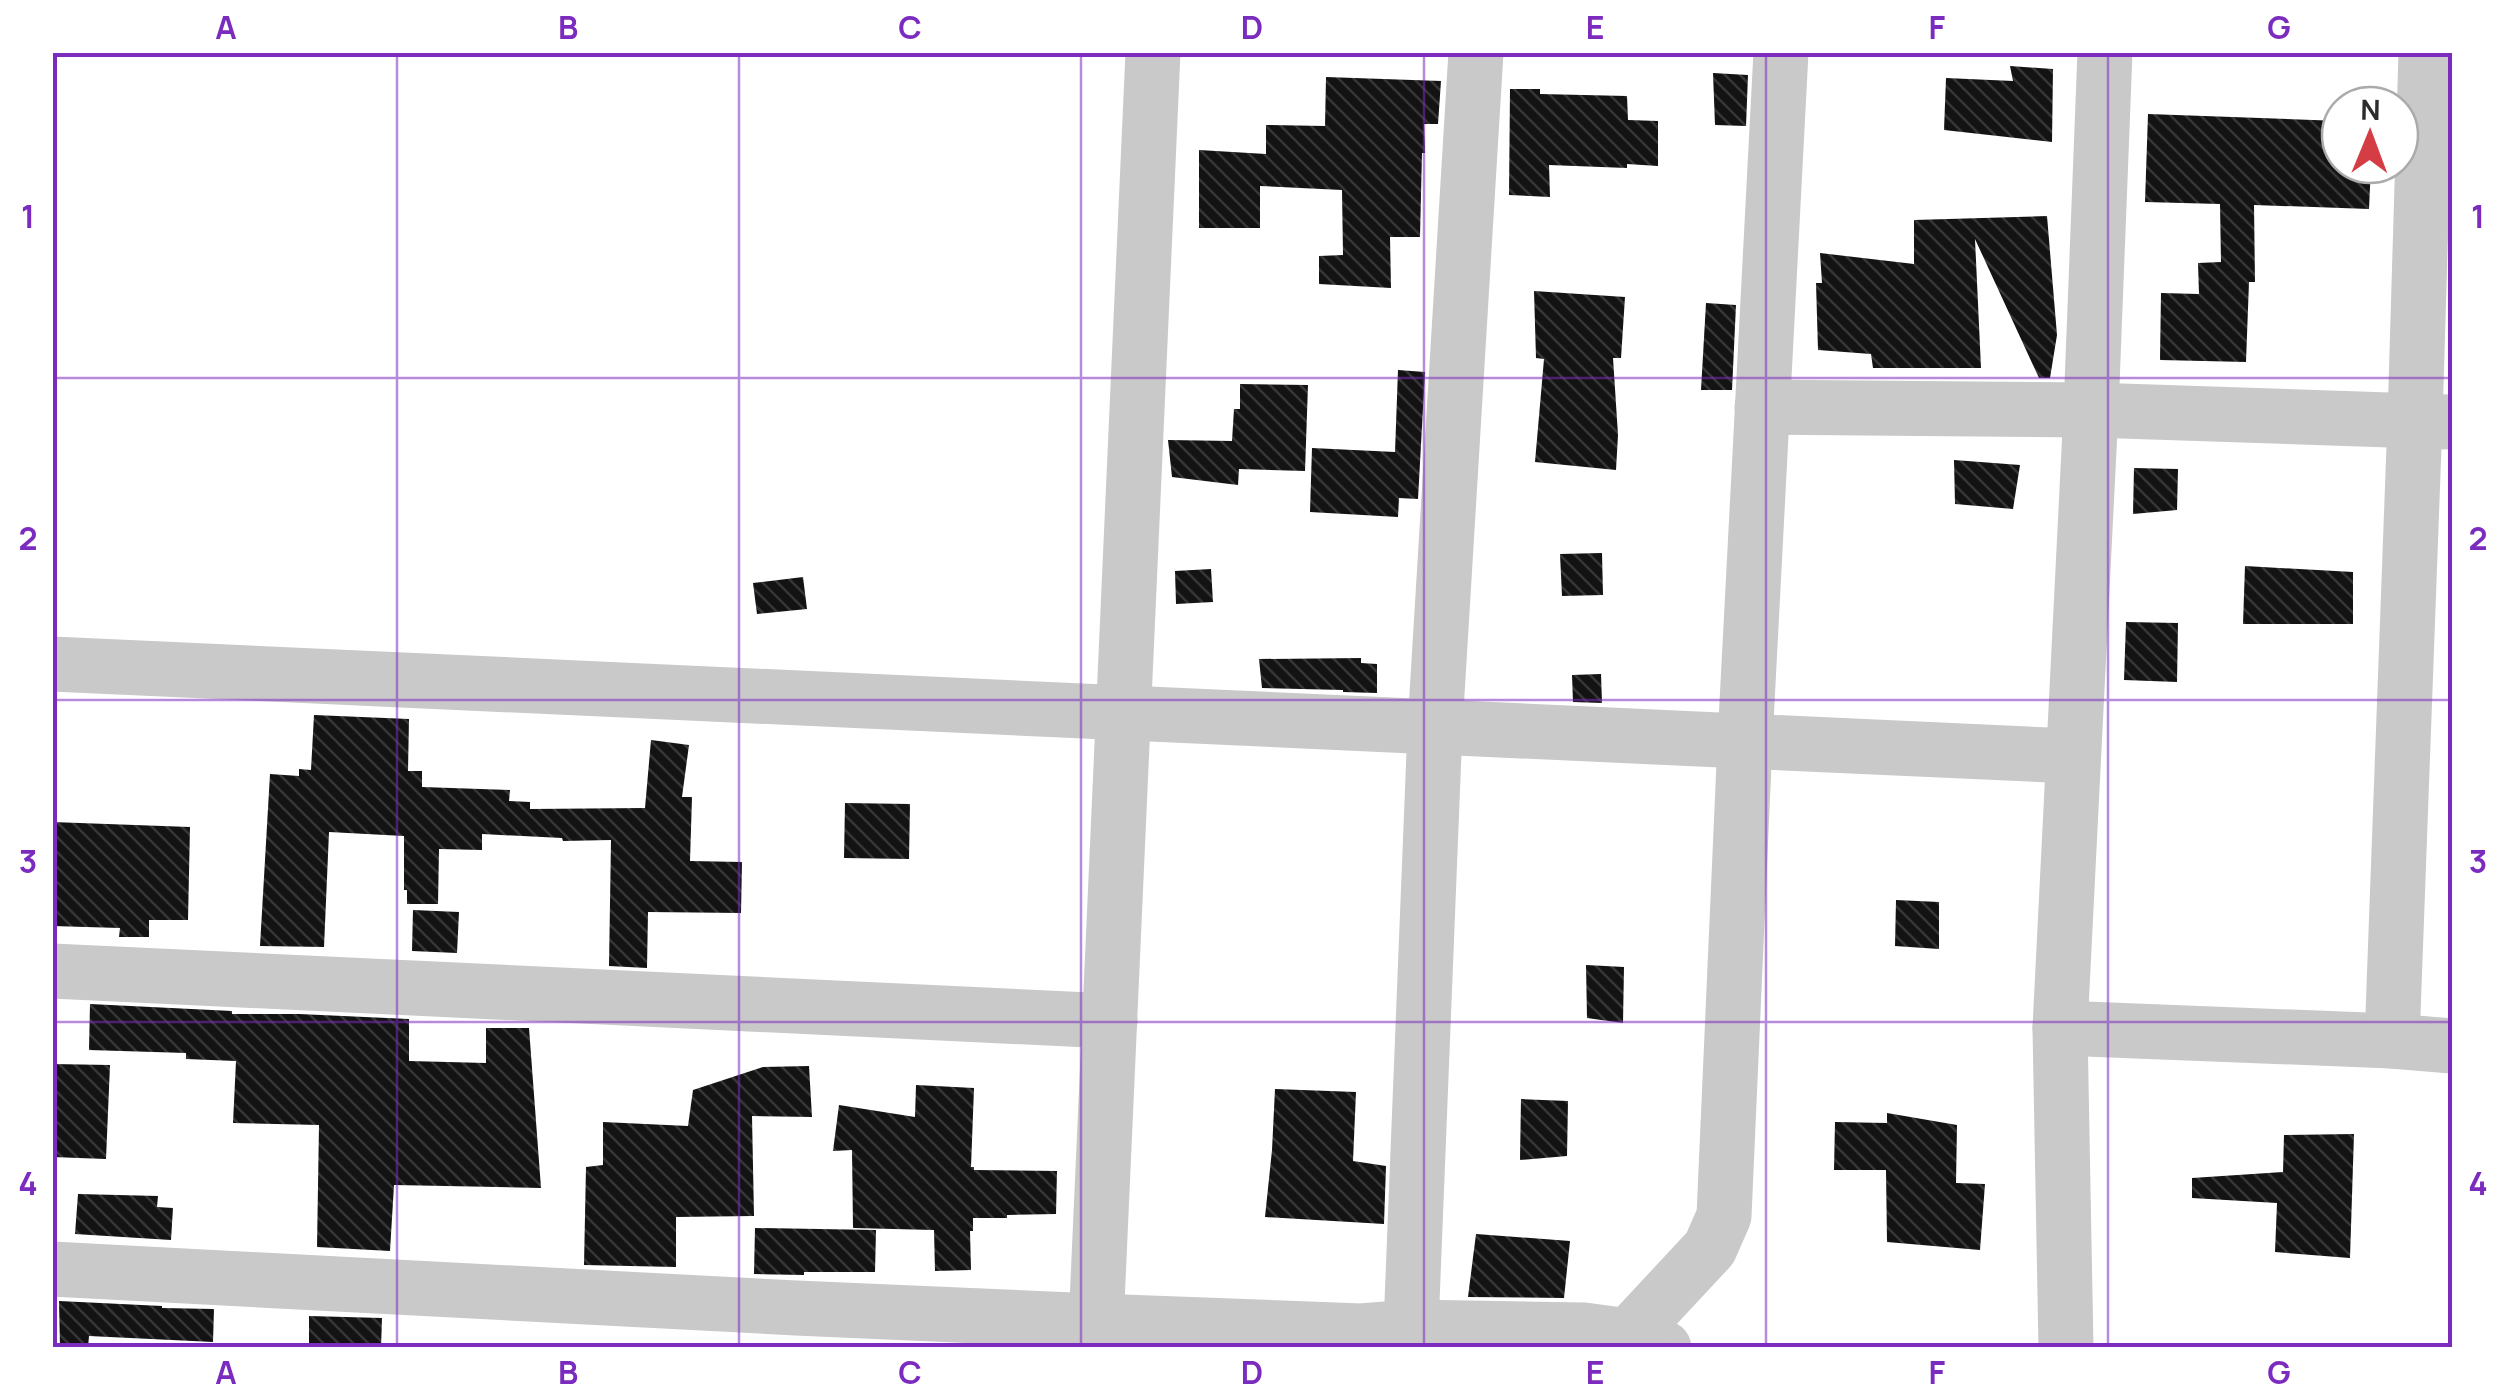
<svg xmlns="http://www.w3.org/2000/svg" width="2505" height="1400" font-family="Manrope,sans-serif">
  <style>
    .building { fill: url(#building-back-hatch) }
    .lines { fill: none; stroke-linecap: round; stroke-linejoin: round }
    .minor { stroke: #c9c9c9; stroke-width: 55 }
    .grid { fill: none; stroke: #7b2cbf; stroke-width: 2.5; stroke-opacity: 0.55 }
    .neatline { fill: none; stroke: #7b2cbf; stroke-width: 4 }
    .grid-label { font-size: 32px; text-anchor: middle; font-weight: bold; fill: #7b2cbf }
  </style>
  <defs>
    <pattern id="building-back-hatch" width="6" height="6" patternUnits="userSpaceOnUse" patternTransform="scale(2.5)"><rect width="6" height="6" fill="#131313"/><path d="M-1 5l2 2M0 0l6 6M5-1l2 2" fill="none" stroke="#363636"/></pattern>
  </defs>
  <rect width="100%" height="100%" fill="#fff"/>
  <g class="building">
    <polygon points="2010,66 2053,69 2052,142 1944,130 1946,78 2013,81"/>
    <polygon points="1713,73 1748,75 1746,126 1715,125"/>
    <polygon points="1326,77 1441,81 1438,124 1424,124 1425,153 1422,153 1420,237 1390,237 1391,288 1319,284 1319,256 1343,255 1342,190 1260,186 1260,228 1199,228 1199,150 1266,154 1266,125 1325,126"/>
    <polygon points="1510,89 1540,89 1540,94 1627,96 1628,120 1658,121 1658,166 1627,164 1627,168 1549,165 1550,197 1509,195"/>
    <polygon points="2148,114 2340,121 2340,165 2371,165 2369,209 2254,205 2255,282 2249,282 2246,362 2160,360 2161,293 2199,294 2198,263 2221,262 2220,204 2145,202"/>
    <polygon points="2047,216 2057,335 2050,378 2039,378 1975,239 1981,368 1873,368 1871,354 1818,350 1816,283 1822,283 1820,253 1914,264 1914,220"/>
    <polygon points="1534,291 1625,297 1621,358 1613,358 1618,435 1616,470 1535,462 1544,359 1536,358"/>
    <polygon points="1706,303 1736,305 1732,390 1701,390"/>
    <polygon points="1398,370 1425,372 1418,499 1399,498 1398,517 1310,512 1312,448 1395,452"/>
    <polygon points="1240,384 1308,385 1305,471 1239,469 1238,485 1172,477 1168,440 1232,441 1234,409 1240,409"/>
    <polygon points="1954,460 2020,465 2013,509 1955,504"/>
    <polygon points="2134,468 2178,469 2177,510 2133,514"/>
    <polygon points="1602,553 1603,595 1562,596 1560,554"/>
    <polygon points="2245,566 2353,572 2353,624 2243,624"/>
    <polygon points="1211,569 1213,602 1176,604 1175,571"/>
    <polygon points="803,577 807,609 757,614 753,583"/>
    <polygon points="2126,622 2178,623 2177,682 2124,680"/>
    <polygon points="1361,658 1361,663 1377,664 1377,693 1343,692 1343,690 1262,688 1259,659"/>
    <polygon points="1601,674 1602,703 1573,702 1572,675"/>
    <polygon points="314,715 409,719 408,771 422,771 422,787 510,790 509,801 530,802 530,809 645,808 651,740 689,745 682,797 692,797 690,861 742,862 741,913 648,912 647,968 609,966 611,840 563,841 562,838 482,834 482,850 439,849 438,904 407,904 407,890 404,890 404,836 329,832 324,947 260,946 270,774 299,776 299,769 311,770"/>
    <polygon points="845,803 910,804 909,859 844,858"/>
    <polygon points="52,822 190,827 188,920 149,920 149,937 119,937 120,928 52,926"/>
    <polygon points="1896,900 1939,902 1939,949 1895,946"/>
    <polygon points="413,910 459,912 457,953 412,951"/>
    <polygon points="1586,965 1624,967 1623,1023 1587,1018"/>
    <polygon points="90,1004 232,1011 232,1014 299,1014 409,1019 409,1061 486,1063 486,1028 529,1028 541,1188 394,1185 390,1251 317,1247 319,1125 233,1123 236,1061 186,1059 186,1053 89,1050"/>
    <polygon points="52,1064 110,1065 106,1159 52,1157"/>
    <polygon points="809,1066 812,1117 752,1116 754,1216 676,1217 676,1267 584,1265 586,1167 603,1165 603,1122 688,1126 693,1090 763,1067"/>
    <polygon points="916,1085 974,1088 971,1167 974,1167 974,1170 1057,1171 1056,1214 1007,1215 1007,1218 973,1218 973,1231 970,1231 971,1270 935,1271 934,1230 853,1228 852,1150 833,1151 839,1105 915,1117"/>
    <polygon points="1275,1089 1356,1092 1353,1161 1386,1166 1384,1224 1265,1217 1272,1150"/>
    <polygon points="1521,1099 1568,1101 1567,1156 1520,1160"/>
    <polygon points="1887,1113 1957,1125 1956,1183 1985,1184 1980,1250 1887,1242 1886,1170 1834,1170 1835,1122 1887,1123"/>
    <polygon points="2354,1134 2350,1258 2275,1252 2277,1203 2192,1198 2192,1178 2283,1172 2284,1135"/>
    <polygon points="78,1194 158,1196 157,1207 173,1208 171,1240 75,1234"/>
    <polygon points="755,1228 876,1230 875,1272 804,1272 804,1275 754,1274"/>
    <polygon points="1476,1234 1570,1241 1564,1298 1468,1297"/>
    <polygon points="59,1301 162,1306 162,1308 214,1309 213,1342 89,1336 88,1348 60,1348"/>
    <polygon points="309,1316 382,1318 381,1348 309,1348"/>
  </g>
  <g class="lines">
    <g class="minor">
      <polyline points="1762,407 2091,410 2449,422"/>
      <polyline points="52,664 2072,756"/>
      <polyline points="52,971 1110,1021"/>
      <polyline points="2060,1028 2392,1041 2452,1046"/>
      <polyline points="2392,1041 2415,419 2426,52"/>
      <polyline points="52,1269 796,1308 1096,1321 1361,1331 1411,1327 1584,1330 1628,1336 1664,1348"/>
      <polyline points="1411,1327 1435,727 1476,52"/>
      <polyline points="1628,1336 1710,1248 1724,1216 1745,741 1781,52"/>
      <polyline points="1095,1348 1153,52"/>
      <polyline points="2066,1348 2060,1028 2091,410 2105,52"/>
    </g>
  </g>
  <path class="grid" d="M397,52V1348M739,52V1348M1081,52V1348M1424,52V1348M1766,52V1348M2108,52V1348M52,378H2452M52,700H2452M52,1022H2452"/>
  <rect width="2505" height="1400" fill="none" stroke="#ffffff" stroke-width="110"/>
  <g transform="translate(2370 135) rotate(1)"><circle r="48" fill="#ffffff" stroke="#ababab" stroke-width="2.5"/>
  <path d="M0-8L18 38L0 25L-18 38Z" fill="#d43d44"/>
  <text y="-15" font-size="28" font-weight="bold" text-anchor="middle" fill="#2c2c2c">N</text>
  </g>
  <rect x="55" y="55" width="2395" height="1290" class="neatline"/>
  <g class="grid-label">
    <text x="226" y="39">A</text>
    <text x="568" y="39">B</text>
    <text x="910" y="39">C</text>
    <text x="1252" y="39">D</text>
    <text x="1595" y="39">E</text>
    <text x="1937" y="39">F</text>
    <text x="2279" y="39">G</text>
    <text x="28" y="228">1</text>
    <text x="2478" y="228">1</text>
    <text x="28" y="550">2</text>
    <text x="2478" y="550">2</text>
    <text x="28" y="873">3</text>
    <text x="2478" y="873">3</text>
    <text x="28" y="1195">4</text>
    <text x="2478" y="1195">4</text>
    <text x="226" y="1384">A</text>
    <text x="568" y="1384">B</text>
    <text x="910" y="1384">C</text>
    <text x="1252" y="1384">D</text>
    <text x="1595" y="1384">E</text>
    <text x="1937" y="1384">F</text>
    <text x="2279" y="1384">G</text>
  </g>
</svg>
